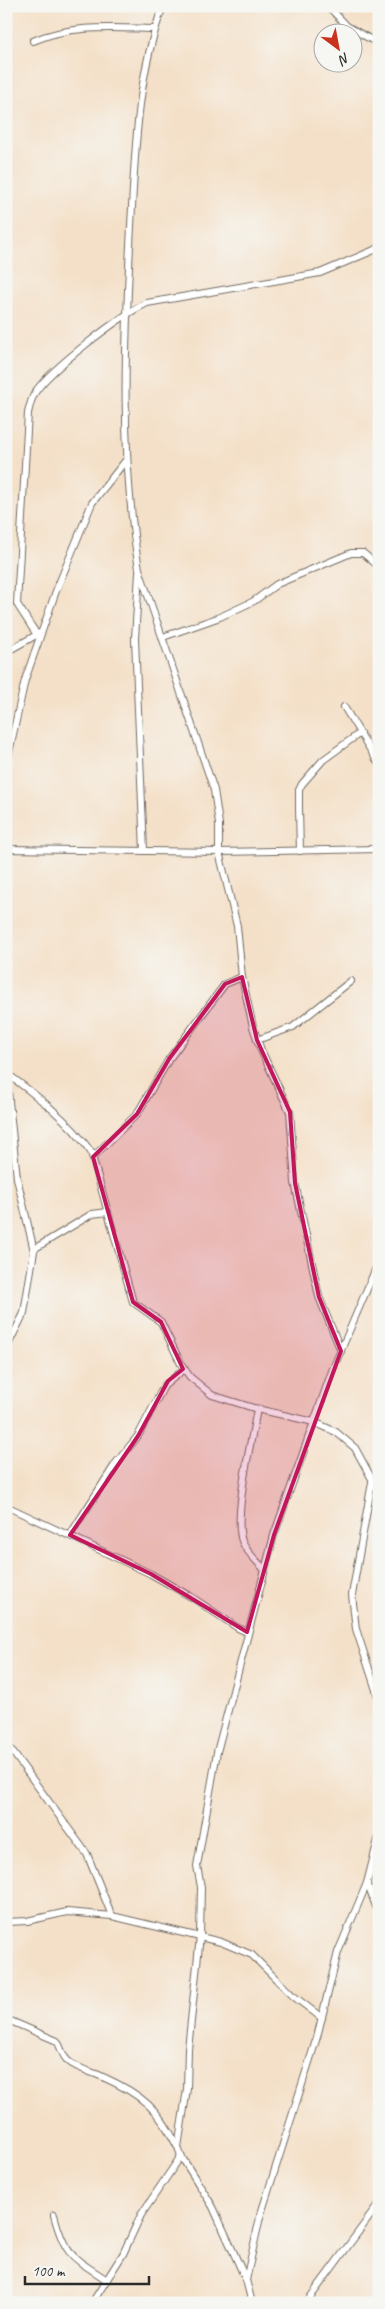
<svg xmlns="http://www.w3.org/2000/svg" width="385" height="2309" font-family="Caveat,sans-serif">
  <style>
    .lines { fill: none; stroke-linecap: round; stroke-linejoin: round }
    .street-casing { stroke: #716a62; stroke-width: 8 }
    .street { stroke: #fff; stroke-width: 6 }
    .marked { fill: #c2185b; fill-opacity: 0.2; stroke: #c2185b; stroke-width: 4; stroke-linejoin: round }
  </style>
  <rect width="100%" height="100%" fill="#f6f6f2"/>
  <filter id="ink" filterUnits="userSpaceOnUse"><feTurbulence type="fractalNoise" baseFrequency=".02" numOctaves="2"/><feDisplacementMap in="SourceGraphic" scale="10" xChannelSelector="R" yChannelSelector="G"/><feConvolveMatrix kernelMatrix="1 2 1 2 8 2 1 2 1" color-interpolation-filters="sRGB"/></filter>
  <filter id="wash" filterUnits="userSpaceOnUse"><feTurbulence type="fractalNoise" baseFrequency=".0096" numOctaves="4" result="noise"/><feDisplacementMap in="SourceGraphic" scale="20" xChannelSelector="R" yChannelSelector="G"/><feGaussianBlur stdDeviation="1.12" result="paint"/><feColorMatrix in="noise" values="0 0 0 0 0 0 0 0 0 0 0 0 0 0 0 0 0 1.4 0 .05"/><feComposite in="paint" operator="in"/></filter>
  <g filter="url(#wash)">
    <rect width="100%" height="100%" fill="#f4e0c8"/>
  </g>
  <g filter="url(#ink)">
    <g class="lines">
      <defs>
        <g id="street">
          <path d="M163,6C137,76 135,152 131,226C125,340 120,456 139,569L214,790L219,824V852L237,926L242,977L253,1027L261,1050L290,1112L295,1183L319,1297L341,1351"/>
          <polyline points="328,6 347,26 379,44"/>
          <path d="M33,41C72,24 113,28 155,29"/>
          <polyline points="139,573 135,639 144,851"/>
          <path d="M37,635L17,604L28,413C30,405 31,398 36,391C52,368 121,315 147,303L320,273L379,248"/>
          <polyline points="163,637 220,617 254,601 277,584 351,553 363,553 376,564"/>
          <polyline points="6,652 40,633"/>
          <polyline points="344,707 379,764"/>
          <polyline points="6,766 25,680 56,591 92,503 126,460"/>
          <polyline points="6,849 219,852 379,849"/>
          <polyline points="300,851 299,809 299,790 302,784 323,760 360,733"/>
          <polyline points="257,1040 293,1027 351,981"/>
          <path d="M6,1073C36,1095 70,1121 91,1152L133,1302L161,1322L181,1364L190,1377L212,1395L257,1409L314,1422L336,1432L355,1448L379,1492"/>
          <polyline points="6,1073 17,1178 34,1251 24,1313 6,1349"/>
          <polyline points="93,1157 137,1114 169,1059 225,984 242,977"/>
          <polyline points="34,1249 92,1214 108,1212"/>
          <path d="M257,1409C252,1439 233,1516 242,1541C246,1552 256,1560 264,1569"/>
          <polyline points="372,1482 352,1595 356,1629 379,1699"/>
          <polyline points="6,1506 151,1574 193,1598 238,1628 247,1632"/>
          <polyline points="70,1535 116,1463 138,1436 164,1386 184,1369"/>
          <polyline points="6,1743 87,1854 112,1916"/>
          <polyline points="367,1883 379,1836"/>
          <polyline points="6,1922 27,1921 67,1912 112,1916 221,1942 252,1955 292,1995 322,2018"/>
          <path d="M6,2019L57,2041C62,2048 61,2055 68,2061C77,2069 93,2072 103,2077C141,2094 159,2109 177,2146"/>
          <path d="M54,2215C65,2257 73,2257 107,2280"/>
          <polyline points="246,2280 213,2207 181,2156 178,2147 187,2089 188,2049 200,1936 201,1887 197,1866 217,1752 274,1535 332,1371 379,1261"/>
          <polyline points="92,2303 123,2254 141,2215 181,2156"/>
          <polyline points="252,2303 246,2280 260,2217 317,2037 338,1952 367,1883 379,1914"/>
          <polyline points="306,2303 379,2204"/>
        </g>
      </defs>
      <use href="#street" class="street-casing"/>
      <use href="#street" class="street"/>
    </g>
  </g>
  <path class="marked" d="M242,977L257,1040L290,1112L295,1183L319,1297L341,1351L274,1535L247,1632L151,1574L70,1535L138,1436L168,1381L183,1369L161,1322L133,1302L93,1157L137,1114L169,1059L225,984Z"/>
  <rect width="385" height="2309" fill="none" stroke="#f6f6f2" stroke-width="25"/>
  <g transform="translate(338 48) rotate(148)"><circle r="24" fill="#f6f6f2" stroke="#a5a5a2"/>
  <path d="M0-4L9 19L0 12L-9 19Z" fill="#c8321e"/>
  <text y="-8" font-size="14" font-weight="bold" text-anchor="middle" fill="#2b2b2b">N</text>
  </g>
  <path d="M25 2276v8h124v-8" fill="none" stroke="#2b2b2b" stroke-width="2.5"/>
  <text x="32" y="2276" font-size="15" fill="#2b2b2b" stroke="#f6f6f2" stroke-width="4" paint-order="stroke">100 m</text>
</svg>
